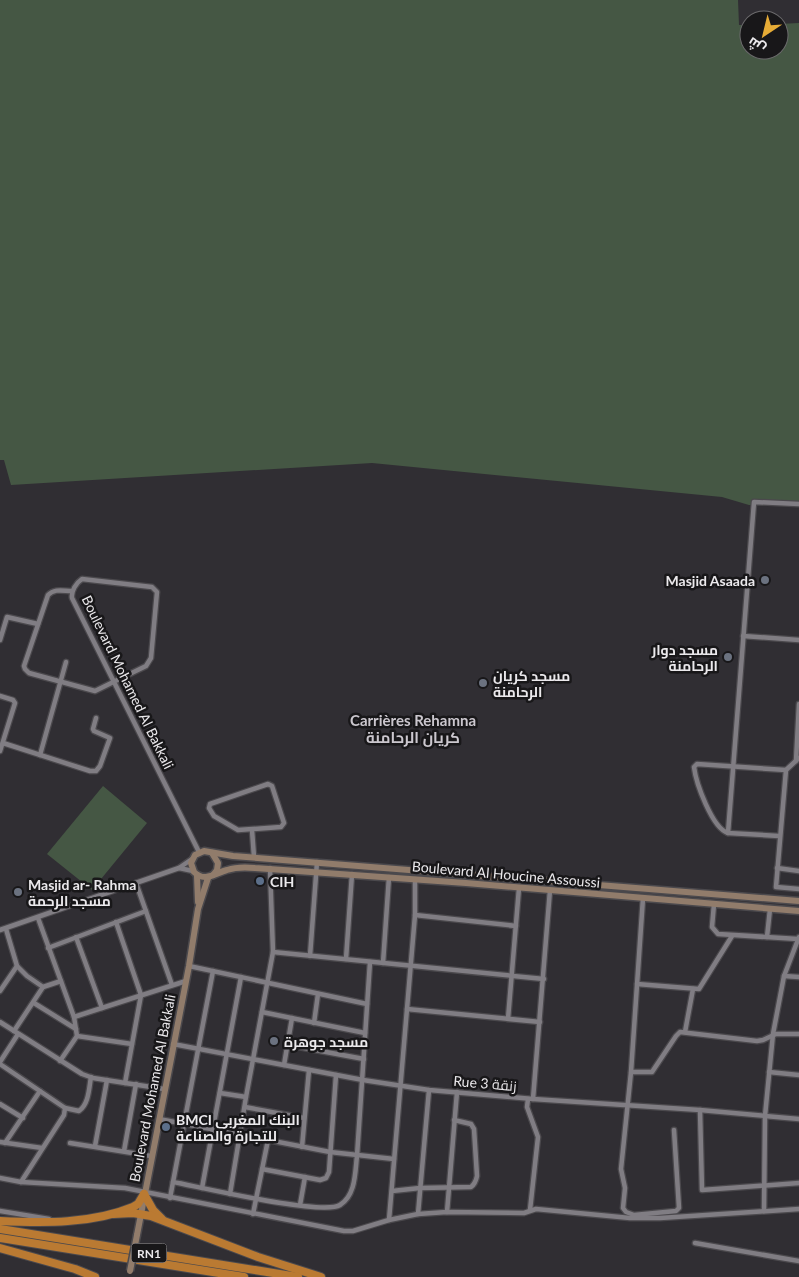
<svg xmlns="http://www.w3.org/2000/svg" width="799" height="1277" font-family="Lato,Cairo,sans-serif">
  <style>
    .green { fill: #455744 }
    .lines { fill: none; stroke-linecap: round; stroke-linejoin: round }
    .street-casing { stroke: #4b494d; stroke-width: 7 }
    .secondary-casing { stroke: #4b494d; stroke-width: 9 }
    .highway-casing { stroke: #4b494d; stroke-width: 10 }
    .street { stroke: #807d83; stroke-width: 4.5 }
    .secondary { stroke: #917c6b; stroke-width: 6 }
    .highway { stroke: #ba7a32; stroke-width: 8 }
    .secondary-bridge-casing { stroke: #4b494d; stroke-width: 9; stroke-linecap: butt }
    .secondary-bridge { stroke: #917c6b; stroke-width: 6 }
    .worship-dot { fill: #6b7280; stroke: #181719; stroke-width: 2 }
    .service-dot { fill: #5c6f8a; stroke: #181719; stroke-width: 2 }
    .labels { text-anchor: middle; dominant-baseline: central; stroke-width: 5; stroke-linejoin: round; paint-order: stroke }
    .shield { fill: #181719; stroke: #acaaad; stroke-width: 1 }
    .shield-label { font-size: 12px; font-weight: bold; fill: #ebe9ec }
    .poi-label { font-size: 14px; font-weight: bold; fill: #ebe9ec; stroke: #181719; text-anchor: start }
    .street-label { font-size: 14px; fill: #ebe9ec; stroke: #181719 }
    .neighbourhood-label { font-size: 15px; font-weight: bold; fill: #cbc7ce; stroke: #181719 }
  </style>
  <rect width="100%" height="100%" fill="#302e33"/>
  <g class="green">
    <polygon points="0,0 738,0 739,25 749,25 749,50 779,50 779,24 799,23 799,506 749,505 722,497 372,463 11,485 4,460 0,460"/>
    <polygon points="103,786 147,823 92,890 47,854"/>
  </g>
  <g class="lines">
    <defs>
      <g id="street">
        <path d="M72,591C63,591 55,588 48,595L24,666L25,669L29,673L95,691L146,666L151,658L157,592L152,587L82,579C76,583 71,591 72,598L199,852"/>
        <polyline points="743,636 799,640"/>
        <polyline points="0,640 7,617 38,624"/>
        <polyline points="0,696 13,700 15,703 0,751"/>
        <polyline points="3,743 90,771 96,771 100,766 110,738 94,731 93,729 96,718"/>
        <polyline points="40,755 66,662"/>
        <polyline points="799,758 786,770 776,887 799,889"/>
        <polyline points="796,761 799,704"/>
        <polygon points="268,784 272,786 284,823 281,827 238,830 214,816 209,808 210,804"/>
        <polyline points="252,830 254,857"/>
        <polyline points="728,833 754,502 799,504"/>
        <path d="M779,836L728,833C712,828 696,783 694,767L697,764L786,770"/>
        <polyline points="179,868 193,871"/>
        <polyline points="777,868 799,871"/>
        <polyline points="136,883 172,985"/>
        <polyline points="643,898 631,1072 621,1169 625,1188 623,1208 626,1212 634,1215 676,1211 679,1208 674,1130"/>
        <polyline points="714,904 712,927 718,934 798,939"/>
        <polyline points="415,915 516,926"/>
        <polyline points="38,918 74,1017 77,1036 60,1061"/>
        <polyline points="116,922 141,995 125,1083"/>
        <polyline points="6,929 17,966 27,976 43,987 61,981"/>
        <polyline points="0,930 179,868 192,859"/>
        <polyline points="76,937 102,1008"/>
        <polyline points="767,937 770,909"/>
        <polyline points="48,948 146,911"/>
        <polyline points="273,952 544,979"/>
        <polyline points="310,956 317,862"/>
        <polyline points="346,959 352,874"/>
        <polyline points="383,963 389,877"/>
        <polyline points="189,966 367,1004"/>
        <polyline points="784,976 799,977"/>
        <polyline points="637,984 699,989 732,936"/>
        <polyline points="0,991 17,966"/>
        <polyline points="34,1003 76,1029"/>
        <polyline points="407,1009 540,1022"/>
        <polyline points="262,1012 365,1033"/>
        <polyline points="74,1017 186,981"/>
        <polyline points="508,1019 519,888"/>
        <polyline points="0,1022 82,1074 93,1078 164,1089"/>
        <polyline points="314,1023 318,994"/>
        <polyline points="14,1031 43,987"/>
        <polyline points="685,1032 693,989"/>
        <polyline points="77,1036 132,1044"/>
        <polyline points="173,1044 363,1080 429,1090 533,1099 700,1110 799,1119"/>
        <polyline points="288,1045 364,1059"/>
        <polyline points="0,1062 18,1034"/>
        <polyline points="0,1064 65,1108 64,1115 21,1182"/>
        <polyline points="284,1065 292,1018"/>
        <polyline points="631,1072 652,1072 676,1036 680,1032 757,1041 763,1040 776,1034 799,1034"/>
        <polyline points="769,1072 799,1075"/>
        <polyline points="220,1093 246,1097"/>
        <polyline points="528,1099 527,1107 538,1137 530,1210"/>
        <polyline points="533,1099 550,890"/>
        <polyline points="0,1104 23,1118"/>
        <polyline points="245,1107 304,1118"/>
        <path d="M65,1108L79,1111C89,1104 89,1088 91,1077"/>
        <polyline points="700,1110 702,1190 799,1183"/>
        <polyline points="159,1119 330,1152 394,1159"/>
        <polyline points="0,1142 42,1148"/>
        <polyline points="5,1143 40,1091"/>
        <polyline points="70,1143 151,1156"/>
        <polyline points="95,1146 107,1080"/>
        <polyline points="302,1147 309,1070"/>
        <polyline points="124,1151 136,1084"/>
        <polyline points="262,1169 320,1180 326,1178 329,1172 336,1075"/>
        <polyline points="0,1178 21,1182 125,1188 344,1231 353,1231 389,1220 418,1214 447,1212 524,1213 536,1209 630,1218 660,1218 799,1209"/>
        <path d="M173,1182C200,1187 322,1216 340,1205C356,1195 355,1172 357,1156L370,962"/>
        <polyline points="202,1188 241,977"/>
        <path d="M392,1191L420,1188L471,1187C475,1184 476,1181 477,1176L474,1129L471,1124L454,1120"/>
        <polyline points="230,1194 246,1097 273,952 270,868"/>
        <polyline points="170,1198 213,971"/>
        <polyline points="300,1205 305,1177"/>
        <polyline points="0,1211 49,1219"/>
        <polyline points="764,1211 765,1116 773,1034 784,976 799,937"/>
        <polyline points="447,1212 457,1092"/>
        <polyline points="253,1214 268,1140"/>
        <polyline points="418,1214 429,1090"/>
        <polyline points="389,1220 415,915 415,879"/>
        <polyline points="695,1243 799,1261"/>
      </g>
      <g id="secondary">
        <polyline points="212,853 218,863 217,870 213,875"/>
        <polyline points="197,876 198,902"/>
        <path d="M799,901L233,856L204,851L195,855L191,863L194,872C205,883 215,873 227,870C236,867 246,867 255,868L466,883L799,911"/>
        <polyline points="137,1235 189,966 198,909 208,878"/>
      </g>
      <g id="highway">
        <polyline points="144,1194 153,1210 162,1219"/>
        <polyline points="113,1214 133,1213 151,1216 258,1257 321,1277"/>
        <path d="M0,1221C44,1223 92,1224 133,1207L138,1204L144,1194"/>
        <polyline points="0,1229 298,1277"/>
        <polyline points="0,1238 244,1277"/>
        <polyline points="0,1248 75,1269 95,1277"/>
      </g>
    </defs>
    <use href="#street" class="street-casing"/>
    <use href="#secondary" class="secondary-casing"/>
    <use href="#highway" class="highway-casing"/>
    <use href="#street" class="street"/>
    <use href="#secondary" class="secondary"/>
    <use href="#highway" class="highway"/>
    <defs>
      <polyline id="secondary-bridge" points="130,1271 137,1235"/>
    </defs>
    <use href="#secondary-bridge" class="secondary-bridge-casing"/>
    <use href="#secondary-bridge" class="secondary-bridge"/>
  </g>
  <g class="worship-dot">
    <circle cx="765" cy="580" r="5"/>
    <circle cx="728" cy="657" r="5"/>
    <circle cx="483" cy="683" r="5"/>
    <circle cx="18" cy="892" r="5"/>
    <circle cx="274" cy="1041" r="5"/>
  </g>
  <g class="service-dot">
    <circle cx="260" cy="881" r="5"/>
    <circle cx="166" cy="1127" r="5"/>
  </g>
  <g class="labels">
    <rect class="shield" x="131.5" y="1243.5" width="35" height="19" rx="4"/>
    <g class="shield-label">
      <text x="149" y="1253">RN1</text>
    </g>
    <g class="poi-label">
      <text x="755" y="580" text-anchor="end">Masjid Asaada</text>
      <text x="718" y="649" text-anchor="end">مسجد دوار<tspan x="718" dy="16">الرحامنة</tspan></text>
      <text x="493" y="675">مسجد كريان<tspan x="493" dy="16">الرحامنة</tspan></text>
      <text x="270" y="881">CIH</text>
      <text x="28" y="884">Masjid ar- Rahma<tspan x="28" dy="16">مسجد الرحمة</tspan></text>
      <text x="284" y="1041">مسجد جوهرة</text>
      <text x="176" y="1119">BMCI البنك المغربي<tspan x="176" dy="16">للتجارة والصناعة</tspan></text>
    </g>
    <g class="street-label">
      <text transform="translate(128 682) rotate(64)">Boulevard Mohamed Al Bakkali</text>
      <text transform="translate(506 874) rotate(5)">Boulevard Al Houcine Assoussi</text>
      <text transform="translate(485 1083) rotate(5)">Rue 3 زنقة</text>
      <text transform="translate(152 1088) rotate(-79)">Boulevard Mohamed Al Bakkali</text>
    </g>
    <g class="neighbourhood-label">
      <text x="413" y="720">Carrières Rehamna<tspan x="413" dy="17">كريان الرحامنة</tspan></text>
    </g>
  </g>
  <g transform="translate(764 35) rotate(215)"><circle r="24" fill="#181719" stroke="#6c6b6d"/>
  <path d="M0-4L9 19L0 12L-9 19Z" fill="#e7ac36"/>
  <text y="-8" font-size="14" font-weight="bold" text-anchor="middle" fill="#ebe9ec">ش</text>
  </g>
</svg>
